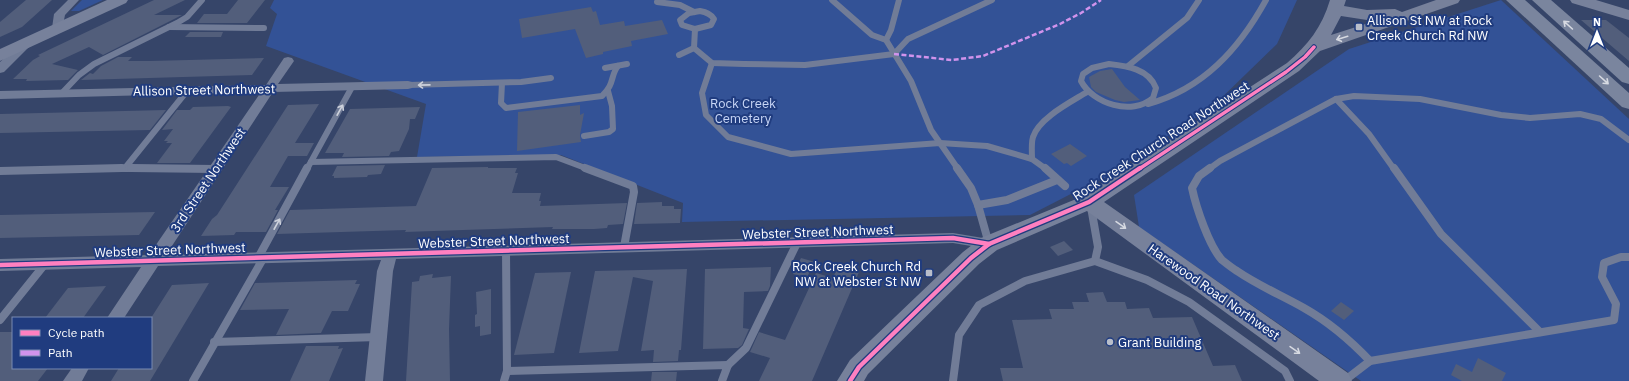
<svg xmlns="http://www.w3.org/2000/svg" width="1629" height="381" font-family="'IBM Plex Sans',sans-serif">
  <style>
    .green { fill: #335296 }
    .building { fill: #525e7b }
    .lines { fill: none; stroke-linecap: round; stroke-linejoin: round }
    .lane-far1 { stroke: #717c97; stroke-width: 6 }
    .lane { stroke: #717c97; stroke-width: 8 }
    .street { fill: #717c97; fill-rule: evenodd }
    .secondary { fill: #77819b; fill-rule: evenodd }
    .primary { fill: #7a859e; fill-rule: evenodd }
    .quiet { stroke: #d193ec; stroke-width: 2.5; stroke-dasharray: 5 2.5; stroke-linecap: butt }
    .cycleway-far1-casing { stroke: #203c7f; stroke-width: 5.5 }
    .cycleway-casing { stroke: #203c7f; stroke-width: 7 }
    .cycleway-far1 { stroke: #ff80c0; stroke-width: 3.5 }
    .cycleway { stroke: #ff80c0; stroke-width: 4.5 }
    .oneway { stroke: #d7dae2 }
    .oneway2 { stroke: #d6d9e1 }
    .oneway3 { stroke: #cdd1db }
    .poi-dot { fill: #b9beca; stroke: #203c7f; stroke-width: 1.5 }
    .labels { text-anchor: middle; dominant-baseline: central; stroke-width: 4; stroke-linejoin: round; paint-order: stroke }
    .poi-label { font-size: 13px; fill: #fff; stroke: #203c7f; text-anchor: start }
    .street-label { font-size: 13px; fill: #fff; stroke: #203c7f }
    .park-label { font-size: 13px; fill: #c8d6f6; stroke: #203c7f }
  </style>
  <rect width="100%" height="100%" fill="#364569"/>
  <g class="green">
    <polygon points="82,0 103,0 79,11 71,11"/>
    <polygon points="274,0 1297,0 1277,44 1212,107 1100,181 1098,180 1030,215 682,222 683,203 561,155 417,157 426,104 266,46 277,14 270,8"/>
    <polygon points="1501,0 1629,119 1629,381 1361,381 1139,227 1134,195 1349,49"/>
  </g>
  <g class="building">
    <polygon points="26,0 52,0 22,27 0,37 0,22"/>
    <polygon points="154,0 185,0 154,15 182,15 103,55 89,47 52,64 78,70 68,80 26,81 27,79 13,79 33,60 40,56 38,55"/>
    <polygon points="238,0 265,0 247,23 197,23 204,14 227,14"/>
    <polygon points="591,7 593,12 596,11 600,25 624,21 625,26 662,20 668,34 631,41 632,46 603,52 603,54 586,58 575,29 522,38 519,19"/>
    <polygon points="1581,20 1606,20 1629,38 1629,61"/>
    <polygon points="190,32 223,32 221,37 185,37"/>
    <polygon points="118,57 132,57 128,61 150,61 264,58 252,75 81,80 90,73 93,74 101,66"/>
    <polygon points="1112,69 1125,87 1140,100 1124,102 1115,100 1096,92 1091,87 1089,77 1100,71"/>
    <polygon points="319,104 295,143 314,143 307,156 288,156 270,187 289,187 275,210 278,210 266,232 236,232 234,235 201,236 212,219 217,215 288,105"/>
    <polygon points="580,105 580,115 584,113 580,135 581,142 517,151 518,112"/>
    <polygon points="228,106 231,107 190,163 157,163 172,143 166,143 168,141 164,141 173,129 162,130 177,110 190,110 193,107"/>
    <polygon points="420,107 415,119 410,119 409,129 399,151 391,152 389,156 342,157 344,153 325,153 350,109"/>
    <polygon points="166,110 150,130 0,133 0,114"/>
    <polygon points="1070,144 1087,156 1071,166 1067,163 1064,164 1051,154"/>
    <polygon points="385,165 381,174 368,175 367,177 334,178 334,176 332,176 337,166"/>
    <polygon points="488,167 488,168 517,168 515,173 518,173 512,193 541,193 539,201 541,201 540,206 627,203 623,224 608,225 607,228 594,229 552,229 553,227 463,230 405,232 406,230 277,234 290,210 416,206 432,168"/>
    <polygon points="662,202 662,206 674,206 674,209 681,209 680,223 634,224 637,203"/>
    <polygon points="155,212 139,235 0,238 0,215"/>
    <polygon points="1064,241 1073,250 1058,256 1050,247"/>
    <polygon points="801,258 815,262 807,277 793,274"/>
    <polygon points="838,266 859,272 812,381 759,381 770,358 750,352 759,332 785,340 816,273 833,278"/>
    <polygon points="771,267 770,286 768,291 744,292 743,328 749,329 742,345 738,348 703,349 705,269"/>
    <polygon points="687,269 681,350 679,350 678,361 653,362 654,350 641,351 653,281 633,277 618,351 579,353 595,271"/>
    <polygon points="571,272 554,353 514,355 535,273"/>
    <polygon points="433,274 432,278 451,276 449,329 450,381 406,381 412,282 419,281 420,276"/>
    <polygon points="357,280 355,284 360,284 348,311 332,311 321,333 276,335 289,309 240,310 255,283"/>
    <polygon points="209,283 150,381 111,381 119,368 151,368 151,318 172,285"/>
    <polygon points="106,286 83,318 45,318 68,288"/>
    <polygon points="491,289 491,334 480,336 480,326 475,327 475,315 477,314 476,292"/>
    <polygon points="1103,292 1107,302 1125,302 1127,309 1149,308 1153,318 1192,317 1213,366 1235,365 1242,381 1003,381 1000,368 1023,368 1012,320 1052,319 1049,309 1074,309 1072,302 1089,302 1086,293"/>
    <polygon points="1341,302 1354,311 1344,320 1331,311"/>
    <polygon points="0,332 13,332 13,368 48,368 38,381 0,381"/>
    <polygon points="306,346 339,346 338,349 343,348 329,381 290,381"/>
    <polygon points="1478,358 1506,373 1502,381 1462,381 1451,375 1456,364 1472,372"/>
    <polygon points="652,372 677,372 676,381 651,381"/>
  </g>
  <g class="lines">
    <g class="lane-far1">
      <polyline points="832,0 872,35 886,40 911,81 931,130 958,169"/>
      <polyline points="657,2 680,5 694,12"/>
      <path d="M700,11C706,12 711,14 714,19L711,25L695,29L682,25L680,20L689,13Z"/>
      <polyline points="169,27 264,28"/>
      <polyline points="695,29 694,48 712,63 744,64 805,65 894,54 908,39 992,0"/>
      <polyline points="886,40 891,30 899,0"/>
      <polyline points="679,55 694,48"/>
      <polyline points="712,63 702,93 706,115 728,137 791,154 940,143 987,146 1032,159 1046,169"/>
      <path d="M1109,64C1127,66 1149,69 1156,88L1153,98C1132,116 1093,104 1081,81L1083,74L1092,68Z"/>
      <polyline points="1128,66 1187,18 1199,0"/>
      <polyline points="605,68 627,64"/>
      <path d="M502,83L501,103L506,108L602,96C615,84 610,76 618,66"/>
      <polyline points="408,85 521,82 551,78"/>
      <polyline points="62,93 79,75 94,64 177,23 187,17 202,0"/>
      <polyline points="1336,99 1369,134 1394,169"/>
      <path d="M1148,104C1203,89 1239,49 1266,0"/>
      <polyline points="584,136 609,132 613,129 612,106 608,91"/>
      <path d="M1032,159C1032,152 1031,144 1033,137C1039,118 1071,102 1087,92"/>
      <polyline points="311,162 556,157 588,169"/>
      <polyline points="125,168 187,91"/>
      <polyline points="81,169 215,169"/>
      <polyline points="307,169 352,87"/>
      <polyline points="1209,169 1220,161 1336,99 1354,96 1420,99 1501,115 1530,118 1580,114 1601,119 1629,140"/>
    </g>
    <g class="lane">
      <polyline points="131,168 215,169"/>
      <polyline points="585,168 633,186 634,192 624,247"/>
      <polyline points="957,168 971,188 978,205 989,244"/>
      <polyline points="1045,168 1065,186"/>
      <path d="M1210,168L1199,176L1192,188C1196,207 1209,246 1222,260C1227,264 1232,268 1237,271C1259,286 1281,295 1304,308C1329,322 1350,340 1370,361"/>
      <polyline points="1394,168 1441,234 1540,332"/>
      <polyline points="0,171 122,168"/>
      <polyline points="978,205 1007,200 1057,180"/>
      <polyline points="258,258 307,168"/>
      <polyline points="1095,261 1147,280 1189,302 1285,371 1290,381"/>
      <polyline points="0,320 45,264"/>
      <polyline points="214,342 378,337"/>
      <polyline points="728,365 746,348 797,243"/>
      <polyline points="507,371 728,365 722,381"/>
      <polyline points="193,381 264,257"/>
      <polyline points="504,381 507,371 506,251"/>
      <polyline points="953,381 959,335 979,305 1025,281 1095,261 1098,247 1091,207"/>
      <polyline points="1344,381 1370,361 1614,320 1616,304 1602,277 1604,263 1621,257 1629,257"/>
    </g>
    <g class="street">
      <polygon points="68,0 79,0 65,15 62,30 54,30 52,28 54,14"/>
      <polygon points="27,40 31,41 33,43 4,72 0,73 0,62 23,41"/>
      <polygon points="288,57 292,58 294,61 278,84 408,81 412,82 414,85 412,88 408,89 273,92 166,255 953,233 989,239 994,240 996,244 994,248 989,249 953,243 396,259 393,271 383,381 365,381 377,271 381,260 158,266 124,318 107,318 141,267 0,271 0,259 149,255 261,92 0,99 0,91 266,85 284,58"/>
      <polygon points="72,368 89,368 82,381 63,381"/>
    </g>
    <g class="secondary">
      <polygon points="107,0 128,0 126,3 0,61 0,49"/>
      <path d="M1330,0H1346L1344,6L1367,10L1395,9L1402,12L1436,0H1460L1458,3L1320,51L1299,71L1104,202L1348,373L1352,381H1319L1087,211L997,250L979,264L868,374L864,381H837L850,360L963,252L981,238L1081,197L1287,63C1308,45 1322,27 1330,0ZM1341,16L1367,20H1378L1331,35Z"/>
      <polygon points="1570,0 1596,0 1629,10 1629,20 1572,3"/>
    </g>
    <g class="primary">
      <polygon points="1506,0 1525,0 1629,93 1629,109 1622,107"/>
      <polygon points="1532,0 1551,0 1629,68 1629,84 1622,82"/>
    </g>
    <polyline class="quiet" points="894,54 952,60 983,56 1060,24 1081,13 1101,0"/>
    <defs>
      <polyline id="cycleway-far1" points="1139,169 1286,72 1305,57 1314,47"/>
      <g id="cycleway">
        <polyline points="0,265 953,238 989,244"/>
        <polyline points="850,381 859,367 971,258 989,244 1089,202 1140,168"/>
      </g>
    </defs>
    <use href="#cycleway-far1" class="cycleway-far1-casing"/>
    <use href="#cycleway" class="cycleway-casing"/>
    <use href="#cycleway-far1" class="cycleway-far1"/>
    <use href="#cycleway" class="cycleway"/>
  </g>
  <defs><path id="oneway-shaft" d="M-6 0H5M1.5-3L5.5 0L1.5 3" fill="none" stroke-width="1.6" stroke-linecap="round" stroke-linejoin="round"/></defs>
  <g class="oneway">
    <use href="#oneway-shaft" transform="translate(1568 25) rotate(-138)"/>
    <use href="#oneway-shaft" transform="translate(1604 80) rotate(42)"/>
  </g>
  <g class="oneway2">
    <use href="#oneway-shaft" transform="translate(1342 38) rotate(163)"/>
    <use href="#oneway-shaft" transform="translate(1121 225) rotate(35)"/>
    <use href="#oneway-shaft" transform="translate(1295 350) rotate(35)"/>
  </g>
  <g class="oneway3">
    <use href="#oneway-shaft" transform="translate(424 85) rotate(179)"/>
    <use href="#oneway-shaft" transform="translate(340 110) rotate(-61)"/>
    <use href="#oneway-shaft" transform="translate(277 224) rotate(-61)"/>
  </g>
  <g class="poi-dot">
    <rect x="1355" y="23" width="8" height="8" rx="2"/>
    <rect x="925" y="269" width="8" height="8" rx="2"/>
    <circle cx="1110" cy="342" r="4"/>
  </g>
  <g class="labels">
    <g class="poi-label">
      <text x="1367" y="20">Allison St NW at Rock<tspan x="1367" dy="15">Creek Church Rd NW</tspan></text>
      <text x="921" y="266" text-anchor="end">Rock Creek Church Rd<tspan x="921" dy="15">NW at Webster St NW</tspan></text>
      <text x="1118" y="342">Grant Building</text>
    </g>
    <g class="street-label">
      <text transform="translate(204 90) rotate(-1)">Allison Street Northwest</text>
      <text transform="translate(1161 141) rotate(-33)">Rock Creek Church Road Northwest</text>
      <text transform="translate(208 180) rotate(-56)">3rd Street Northwest</text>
      <text transform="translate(818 232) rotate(-2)">Webster Street Northwest</text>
      <text transform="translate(494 241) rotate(-2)">Webster Street Northwest</text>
      <text transform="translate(170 250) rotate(-2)">Webster Street Northwest</text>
      <text transform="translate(1214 292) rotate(35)">Harewood Road Northwest</text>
    </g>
    <g class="park-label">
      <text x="743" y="103">Rock Creek<tspan x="743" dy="15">Cemetery</tspan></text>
    </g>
  </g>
  <rect x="12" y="317" width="140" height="52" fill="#203c7f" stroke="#798ab2"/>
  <rect x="20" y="330" width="20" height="6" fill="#ff80c0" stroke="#798ab2"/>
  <text x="48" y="337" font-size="12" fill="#ffffff">Cycle path</text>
  <rect x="20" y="350" width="20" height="6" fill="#d193ec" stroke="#798ab2"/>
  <text x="48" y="357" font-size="12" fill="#ffffff">Path</text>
  <g transform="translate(1597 32)" stroke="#203c7f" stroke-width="3" paint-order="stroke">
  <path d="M0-3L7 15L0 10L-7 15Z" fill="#ffffff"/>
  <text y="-6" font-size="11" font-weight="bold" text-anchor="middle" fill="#ffffff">N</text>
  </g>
</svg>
